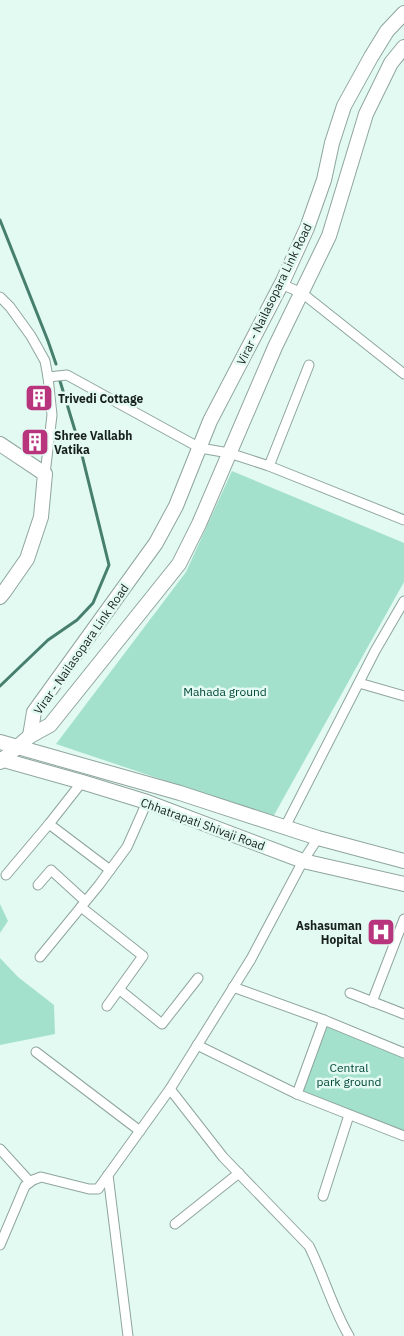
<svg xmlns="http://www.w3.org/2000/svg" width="404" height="1336" font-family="'IBM Plex Sans',sans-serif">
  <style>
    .green { fill: #a4e1cc }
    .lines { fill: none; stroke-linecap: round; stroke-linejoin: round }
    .stream { stroke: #477f6e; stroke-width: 3 }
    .street-casing { stroke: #8fa59d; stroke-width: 11 }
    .secondary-casing { stroke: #8fa59d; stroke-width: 16 }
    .street { stroke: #fff; stroke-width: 9 }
    .secondary { stroke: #fff; stroke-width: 14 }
    .labels { text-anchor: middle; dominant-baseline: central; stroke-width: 5; stroke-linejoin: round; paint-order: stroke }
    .street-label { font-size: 12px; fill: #17201d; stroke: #e2faf1 }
    .poi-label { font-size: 12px; font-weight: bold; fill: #17201d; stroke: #e2faf1; text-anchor: start }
    .park-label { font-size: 12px; fill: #004636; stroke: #e2faf1 }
  </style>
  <rect width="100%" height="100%" fill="#e2faf1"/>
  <g class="green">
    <polygon points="232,471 404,543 404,582 273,817 56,744 186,572"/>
    <polygon points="0,904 8,921 0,933"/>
    <polygon points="0,958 18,977 54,1005 55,1034 0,1045"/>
    <polygon points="327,1026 404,1058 404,1132 301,1094"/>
  </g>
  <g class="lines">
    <g class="stream">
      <polyline points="0,220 48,341 56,364"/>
      <polyline points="0,686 48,640 77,620 93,603 109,565 80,447 60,381"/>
    </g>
    <defs>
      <g id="street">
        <polyline points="281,284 302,293 404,374"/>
        <polyline points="0,297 10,307 31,336 45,361 48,377 52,415 45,474"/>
        <polyline points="48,377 67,375 200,448 229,453 269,466 404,520"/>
        <polyline points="269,466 309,365"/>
        <polyline points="359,683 404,696"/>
        <polyline points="49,824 110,870"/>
        <polyline points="285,827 375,651 404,601"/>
        <polyline points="6,875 49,824 82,782"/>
        <polyline points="38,885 51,870 85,901"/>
        <polyline points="81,907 143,956 107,1006"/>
        <polyline points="40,957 99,885 127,847 147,802"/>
        <polyline points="233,987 324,1020 404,1053"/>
        <polyline points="120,990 162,1024 198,978"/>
        <polyline points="350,993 404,1014"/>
        <polyline points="372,1002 404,919"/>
        <polyline points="197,1045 297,1094 404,1136"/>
        <polyline points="36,1052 140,1131"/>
        <polyline points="170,1089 251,959 303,861 318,838"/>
        <polyline points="297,1094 324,1020"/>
        <polyline points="0,1149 30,1182"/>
        <polyline points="108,1175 128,1336"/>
        <polyline points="323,1196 349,1115"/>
        <polyline points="175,1224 239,1173"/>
        <path d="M0,1245L25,1186L33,1180L41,1177L89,1189H98L170,1089L223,1157L309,1246C324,1276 332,1307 349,1336"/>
      </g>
      <g id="secondary">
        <polyline points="0,444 45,474 41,517 27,559 4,592 0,597"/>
        <polyline points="30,736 34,712 156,543 176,506 210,421 283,281 307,228 324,180 332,143 344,106 371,57 387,31 404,13"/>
        <polyline points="0,742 180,793 318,838 404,861"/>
        <polyline points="0,759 82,782 147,802 303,861 404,884"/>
        <polyline points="0,762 30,736 50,725 179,564 199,524 275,347 329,236 366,114 391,63 404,47"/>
      </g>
    </defs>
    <use href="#street" class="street-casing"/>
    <use href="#secondary" class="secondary-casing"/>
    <use href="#street" class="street"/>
    <use href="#secondary" class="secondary"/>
  </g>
  <defs>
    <symbol id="building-square" viewBox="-11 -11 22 22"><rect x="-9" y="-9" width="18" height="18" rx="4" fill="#b8347c" stroke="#e2faf1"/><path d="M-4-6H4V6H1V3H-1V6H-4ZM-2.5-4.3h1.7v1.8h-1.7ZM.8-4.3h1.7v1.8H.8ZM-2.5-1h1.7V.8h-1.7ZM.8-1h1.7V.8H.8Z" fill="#fff"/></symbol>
    <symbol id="hospital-square" viewBox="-11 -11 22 22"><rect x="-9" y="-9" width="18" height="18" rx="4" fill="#b8347c" stroke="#e2faf1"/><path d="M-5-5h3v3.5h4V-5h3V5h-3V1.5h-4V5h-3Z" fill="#fff"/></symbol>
  </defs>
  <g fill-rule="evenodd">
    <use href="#building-square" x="23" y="382" width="32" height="32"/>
    <use href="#building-square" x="19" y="426" width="32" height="32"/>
    <use href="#hospital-square" x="365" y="916" width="32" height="32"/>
  </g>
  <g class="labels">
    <g class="street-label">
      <text transform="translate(274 294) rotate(-64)">Virar - Nailasopara Link Road</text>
      <text transform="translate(81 649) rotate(-55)">Virar - Nailasopara Link Road</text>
      <text transform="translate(203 824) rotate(20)">Chhatrapati Shivaji Road</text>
    </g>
    <g class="poi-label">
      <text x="58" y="398">Trivedi Cottage</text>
      <text x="54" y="435">Shree Vallabh<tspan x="54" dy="14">Vatika</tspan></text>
      <text x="362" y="925" text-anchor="end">Ashasuman<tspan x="362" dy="14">Hopital</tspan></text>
    </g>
    <g class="park-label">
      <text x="225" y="691">Mahada ground</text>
      <text x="349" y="1067">Central<tspan x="349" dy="14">park ground</tspan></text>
    </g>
  </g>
</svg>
